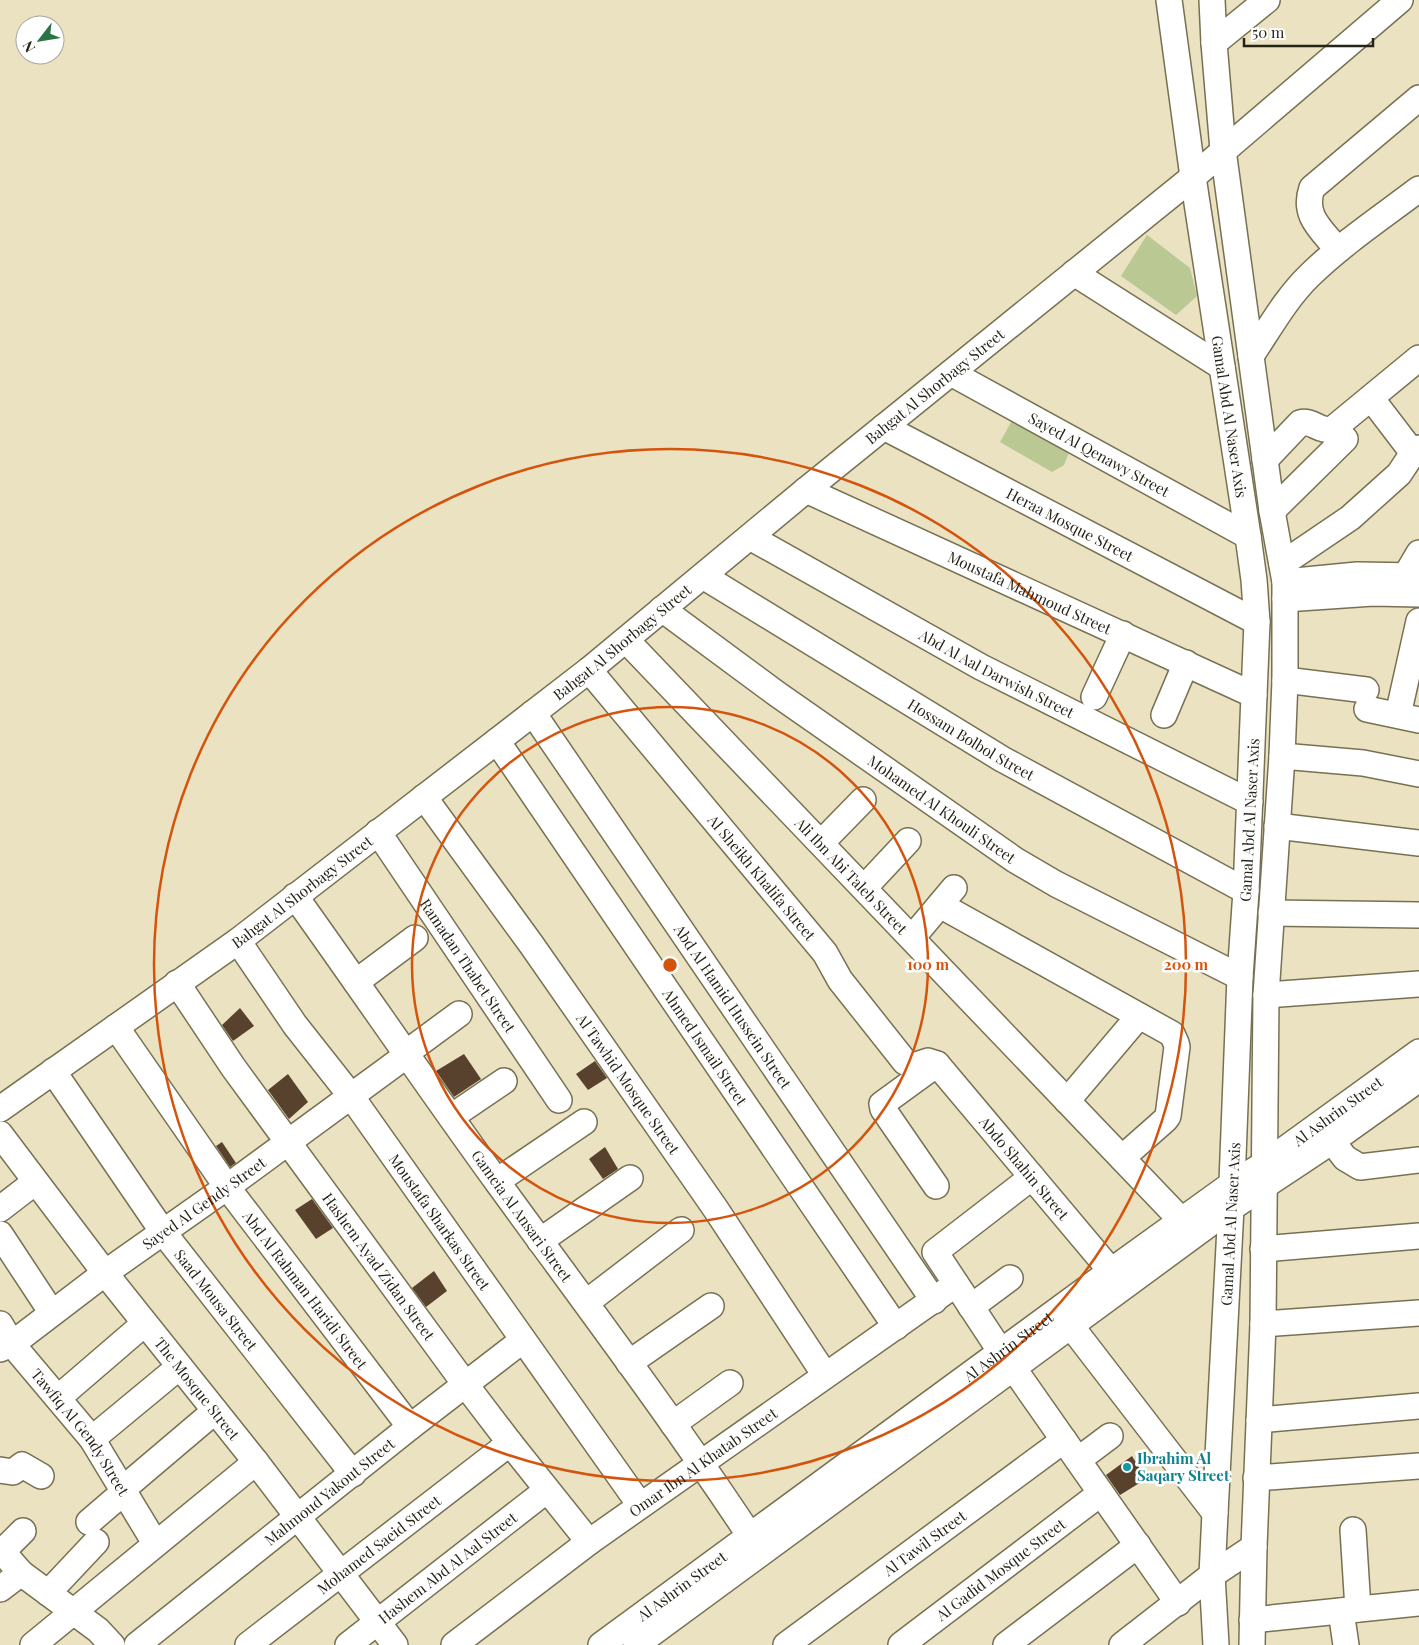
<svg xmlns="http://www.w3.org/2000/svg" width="1419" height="1645" font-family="'Playfair Display',serif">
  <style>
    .green { fill: #bac894 }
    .building { fill: #58422e }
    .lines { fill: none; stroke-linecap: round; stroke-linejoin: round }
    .minor-casing { stroke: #777153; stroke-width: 28 }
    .minor { stroke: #fff; stroke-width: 25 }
    .ring { fill: none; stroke: #d5540d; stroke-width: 2.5 }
    .culture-dot { fill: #0f9aa8; stroke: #fff; stroke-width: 2 }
    .labels { text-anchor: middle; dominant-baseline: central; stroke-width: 5; stroke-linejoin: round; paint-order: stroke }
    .street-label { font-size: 15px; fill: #262317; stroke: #fff }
    .culture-label { font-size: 15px; font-weight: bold; fill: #0d838f; stroke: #fff; text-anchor: start }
    .centre { fill: #d5540d; stroke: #fff; stroke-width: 2.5 }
    .ring-label { font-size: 15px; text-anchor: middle; font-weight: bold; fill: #d5540d; stroke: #fff; stroke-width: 5; stroke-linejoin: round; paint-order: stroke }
  </style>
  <rect width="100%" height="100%" fill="#eae2c1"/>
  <g class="green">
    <polygon points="1147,235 1190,268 1197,296 1176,315 1121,276"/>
    <polygon points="1014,417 1074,440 1064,465 1052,472 1000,442"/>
  </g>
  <g class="building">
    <polygon points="240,1008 254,1026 233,1041 222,1025"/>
    <polygon points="464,1054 481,1079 454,1097 436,1071"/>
    <polygon points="595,1061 607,1078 588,1090 576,1074"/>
    <polygon points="288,1074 308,1102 289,1119 268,1090"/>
    <polygon points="222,1142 236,1163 230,1167 216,1146"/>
    <polygon points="605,1147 618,1169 603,1179 589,1159"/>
    <polygon points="312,1199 333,1228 316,1239 295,1210"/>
    <polygon points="434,1271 447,1291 426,1307 412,1288"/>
    <polygon points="1132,1456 1146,1479 1120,1495 1106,1475"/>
  </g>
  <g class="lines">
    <defs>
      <g id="minor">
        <path id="s1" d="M1169,0L1193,177L1248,536L1254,580L1257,622L1246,891L1240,977L1231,1208L1215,1513L1212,1575L1216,1645"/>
        <polyline points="1212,0 1214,43 1223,150 1272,511 1285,582 1285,680 1282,756 1266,995 1263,1324 1254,1547 1252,1645"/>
        <polyline points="1214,43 1267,0"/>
        <path d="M1338,250C1322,230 1302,216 1312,188L1419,98"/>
        <polyline points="1074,273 1222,367"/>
        <path d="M1251,356C1269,329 1286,298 1310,275C1343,243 1382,217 1419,189"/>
        <path id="s2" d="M951,373L1248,536"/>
        <polyline points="1371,398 1413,453"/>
        <path id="s3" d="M884,427L1257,622"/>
        <path d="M1265,460L1300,423C1313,419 1320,434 1334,428L1419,358"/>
        <path id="s4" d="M806,490L1254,695"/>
        <polyline points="1272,511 1345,439"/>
        <path id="s5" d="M750,537L981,667L1250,802"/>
        <polyline points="1282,564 1350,518 1399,474 1413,453 1419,448"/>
        <polyline points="1406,575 1419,553"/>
        <path id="s6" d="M703,576L1002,759L1246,891"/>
        <polyline points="1285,582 1357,575 1419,576"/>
        <polyline points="1285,599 1373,593 1419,594"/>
        <path id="s7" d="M662,609L777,694L1015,860L1056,884L1240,977"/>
        <path id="s8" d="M626,640L1182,1221"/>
        <path id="s9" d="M589,670L825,953L840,980L905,1062L913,1066L928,1061L937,1064L1111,1271"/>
        <polyline points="1285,680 1366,690"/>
        <polyline points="1094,697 1123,634"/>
        <polyline points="1367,709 1419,720"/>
        <path id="s10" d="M533,713L934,1301"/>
        <polyline points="1164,715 1186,663"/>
        <polyline points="1398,715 1419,621"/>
        <path id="s11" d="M497,741L896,1327"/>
        <polyline points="1282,756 1363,763 1419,774"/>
        <path id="s12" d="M424,797L531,944L715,1208L825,1375"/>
        <polyline points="1277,826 1419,843"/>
        <path id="s13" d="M378,832L559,1100"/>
        <polyline points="821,843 863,800"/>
        <polyline points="864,888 908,841"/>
        <path id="s14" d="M295,896C363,991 429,1088 498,1183C583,1300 670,1415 750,1536"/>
        <polyline points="940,905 1172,1034 1176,1043 1177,1047 1168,1116 1165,1120 1122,1158"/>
        <polyline points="1271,913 1419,915"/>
        <polyline points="912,938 954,888"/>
        <path id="s15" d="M238,941L295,1025L351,1096L640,1505"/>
        <polyline points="356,982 415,938"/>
        <path id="s16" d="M177,983L233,1067L465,1384L510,1443L589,1542"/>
        <polyline points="1266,995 1419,984"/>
        <path id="s17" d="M116,1027L227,1187L410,1427"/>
        <polyline points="406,1053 459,1014"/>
        <path id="s18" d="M53,1071L163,1232L353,1474"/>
        <polyline points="1067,1101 1139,1016"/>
        <path id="s19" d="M0,1109L238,941L589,670L806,490L1193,177L1400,0"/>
        <polyline points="451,1117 504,1081"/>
        <path id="s20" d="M0,1134L105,1273L256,1462L395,1645"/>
        <polyline points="1332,1141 1345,1158 1360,1167 1419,1160"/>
        <polyline points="497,1181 584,1122"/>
        <polyline points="936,1186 883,1109 882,1104 937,1064"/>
        <polyline points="0,1209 35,1182"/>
        <polyline points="0,1234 52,1313"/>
        <polyline points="540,1241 630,1178"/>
        <polyline points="1263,1249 1419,1236"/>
        <polyline points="587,1302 681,1230"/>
        <polyline points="971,1307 1010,1278"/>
        <path id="s21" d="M0,1324L12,1344L92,1439L155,1543"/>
        <polyline points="1263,1324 1419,1313"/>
        <polyline points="1071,1326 1215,1513"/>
        <path id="s22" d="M0,1349L12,1344L105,1273L227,1187L407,1055"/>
        <polyline points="1001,1352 935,1252 1032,1177"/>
        <polyline points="629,1363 711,1306"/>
        <polyline points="1014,1369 1178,1603"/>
        <polyline points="58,1398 144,1324"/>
        <polyline points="1259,1420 1419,1406"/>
        <polyline points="673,1424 730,1383"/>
        <polyline points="92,1439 179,1367"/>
        <polyline points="1078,1460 1110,1436"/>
        <polyline points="0,1470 13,1472 22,1465 41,1476"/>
        <polyline points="1256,1478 1419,1466"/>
        <polyline points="123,1489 215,1411"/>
        <polyline points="89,1522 124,1492"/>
        <polyline points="1353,1530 1358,1609"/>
        <polyline points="0,1549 21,1573 98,1630 112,1645"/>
        <polyline points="2,1552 23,1531"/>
        <polyline points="0,1589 21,1573"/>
        <polyline points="48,1593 96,1542"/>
        <polyline points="1341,1611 1346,1645"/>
        <polyline points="1252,1620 1419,1603"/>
        <polyline points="33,1645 256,1462"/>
        <path id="s23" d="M137,1645L410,1427L523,1340"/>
        <path id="s24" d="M248,1645L510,1443"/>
        <path id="s25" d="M348,1645L547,1490"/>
        <path id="s26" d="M454,1645L589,1542L956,1284"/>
        <path id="s27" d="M601,1645L1111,1271L1232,1184L1263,1165L1419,1052"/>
        <polyline points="636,1645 1231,1208 1332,1141 1419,1079"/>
        <path id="s28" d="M786,1645L1064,1440"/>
        <path id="s29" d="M901,1645L1101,1493"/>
        <polyline points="1006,1645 1138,1545"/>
        <polyline points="1122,1645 1212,1575 1254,1547"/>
      </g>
    </defs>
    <use href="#minor" class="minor-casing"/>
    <use href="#minor" class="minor"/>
  </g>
  <g class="ring">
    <circle cx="670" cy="965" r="258"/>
    <circle cx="670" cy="965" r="516"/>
  </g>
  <circle class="culture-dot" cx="1127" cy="1467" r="5"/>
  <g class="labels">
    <g class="street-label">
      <text stroke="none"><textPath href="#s19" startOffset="1182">Bahgat Al Shorbagy Street</textPath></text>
      <text stroke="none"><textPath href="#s1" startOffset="421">Gamal Abd Al Naser Axis</textPath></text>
      <text stroke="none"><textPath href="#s2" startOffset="169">Sayed Al Qenawy Street</textPath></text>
      <text stroke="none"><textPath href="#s3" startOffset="210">Heraa Mosque Street</textPath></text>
      <text stroke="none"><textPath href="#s4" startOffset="246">Moustafa Mahmoud Street</textPath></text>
      <text stroke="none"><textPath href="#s19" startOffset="778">Bahgat Al Shorbagy Street</textPath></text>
      <text stroke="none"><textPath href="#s5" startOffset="282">Abd Al Aal Darwish Street</textPath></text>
      <text stroke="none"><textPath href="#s6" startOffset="314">Hossam Bolbol Street</textPath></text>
      <text stroke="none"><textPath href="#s7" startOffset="344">Mohamed Al Khouli Street</textPath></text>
      <text transform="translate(1249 820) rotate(-87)">Gamal Abd Al Naser Axis</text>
      <text stroke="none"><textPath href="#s8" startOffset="326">Ali Ibn Abi Taleb Street</textPath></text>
      <text stroke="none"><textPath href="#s9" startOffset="270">Al Sheikh Khalifa Street</textPath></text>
      <text stroke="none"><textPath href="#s19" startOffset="372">Bahgat Al Shorbagy Street</textPath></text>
      <text stroke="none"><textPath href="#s13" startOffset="161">Ramadan Thabet Street</textPath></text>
      <text stroke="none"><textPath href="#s10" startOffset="355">Abd Al Hamid Hussein Street</textPath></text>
      <text stroke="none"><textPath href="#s11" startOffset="370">Ahmed Ismail Street</textPath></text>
      <text stroke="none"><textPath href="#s12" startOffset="352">Al Tawhid Mosque Street</textPath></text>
      <text stroke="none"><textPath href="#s27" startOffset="910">Al Ashrin Street</textPath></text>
      <text stroke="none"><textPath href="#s9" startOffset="674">Abdo Shahin Street</textPath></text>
      <text stroke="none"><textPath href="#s22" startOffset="251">Sayed Al Gendy Street</textPath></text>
      <text stroke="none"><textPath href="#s14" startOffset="392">Gameia Al Ansari Street</textPath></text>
      <text stroke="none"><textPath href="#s15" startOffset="346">Moustafa Sharkas Street</textPath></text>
      <text transform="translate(1230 1224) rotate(-87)">Gamal Abd Al Naser Axis</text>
      <text stroke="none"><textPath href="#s16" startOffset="348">Hashem Ayad Zidan Street</textPath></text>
      <text stroke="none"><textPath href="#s17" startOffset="324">Abd Al Rahman Haridi Street</textPath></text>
      <text stroke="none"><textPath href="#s18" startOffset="281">Saad Mousa Street</textPath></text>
      <text stroke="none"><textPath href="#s27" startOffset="505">Al Ashrin Street</textPath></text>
      <text stroke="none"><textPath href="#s20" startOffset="322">The Mosque Street</textPath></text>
      <text stroke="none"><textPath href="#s21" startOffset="135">Tawfiq Al Gendy Street</textPath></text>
      <text stroke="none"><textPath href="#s26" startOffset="309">Omar Ibn Al Khatab Street</textPath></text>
      <text stroke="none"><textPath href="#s23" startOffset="246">Mahmoud Yakout Street</textPath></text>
      <text stroke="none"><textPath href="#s28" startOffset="172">Al Tawil Street</textPath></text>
      <text stroke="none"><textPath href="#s24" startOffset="165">Mohamed Saeid Street</textPath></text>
      <text stroke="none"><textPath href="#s25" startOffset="126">Hashem Abd Al Aal Street</textPath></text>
      <text stroke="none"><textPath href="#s29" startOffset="125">Al Gadid Mosque Street</textPath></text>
      <text stroke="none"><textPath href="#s27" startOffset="100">Al Ashrin Street</textPath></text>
    </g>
    <g class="culture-label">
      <text x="1137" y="1458">Ibrahim Al<tspan x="1137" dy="17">Saqary Street</tspan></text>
    </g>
  </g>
  <circle cx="670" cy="965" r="8" class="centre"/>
  <g class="ring-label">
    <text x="928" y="970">100 m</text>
    <text x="1186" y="970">200 m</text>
  </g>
  <g transform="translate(40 40) rotate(239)"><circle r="24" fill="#ffffff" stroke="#a8a7a2"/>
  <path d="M0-4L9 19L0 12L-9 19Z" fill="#2a7543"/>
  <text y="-8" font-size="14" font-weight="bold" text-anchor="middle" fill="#262317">N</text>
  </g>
  <path d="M1244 38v8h129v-8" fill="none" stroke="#262317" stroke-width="2.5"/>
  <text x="1252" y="38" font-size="15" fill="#262317" stroke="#ffffff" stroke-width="4" paint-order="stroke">50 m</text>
</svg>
